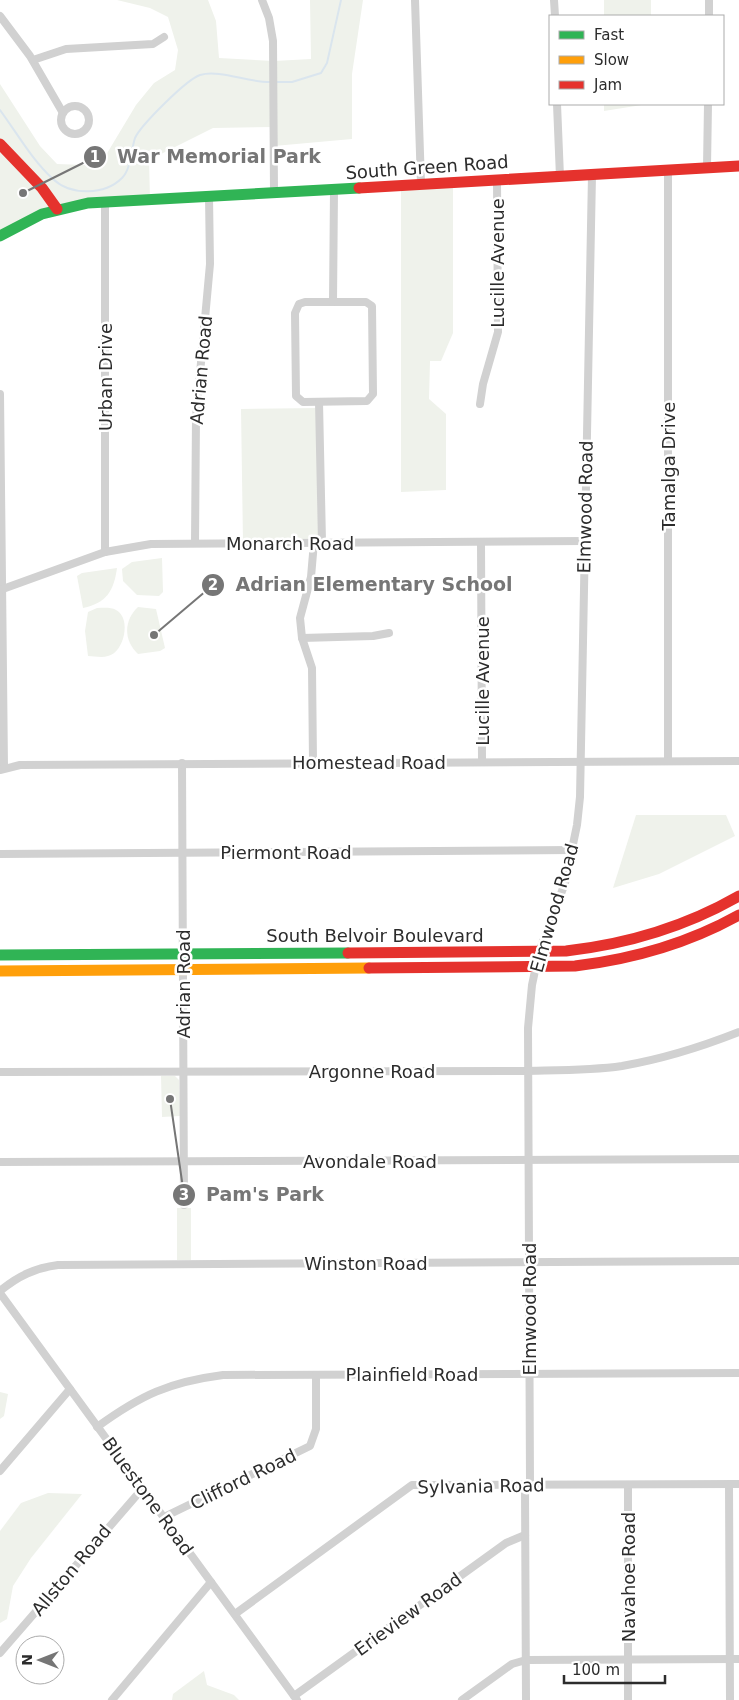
<svg xmlns="http://www.w3.org/2000/svg" width="739" height="1700" font-family="'DejaVu Sans',sans-serif">
  <style>
    .green { fill: #eff2eb }
    .lines { fill: none; stroke-linecap: round; stroke-linejoin: round }
    .stream { stroke: #dae5ee; stroke-width: 2 }
    .street { stroke: #d1d1d1; stroke-width: 8 }
    .fast { stroke: #30b455; stroke-width: 11 }
    .slow { stroke: #ff9f0a; stroke-width: 11 }
    .jam { stroke: #e5322d; stroke-width: 11 }
    .labels { text-anchor: middle; dominant-baseline: central; stroke-width: 5; stroke-linejoin: round; paint-order: stroke }
    .street-label { font-size: 18px; fill: #2c2c2c; stroke: #fff }
    .leader { fill: none; stroke: #767676; stroke-width: 2 }
    .callout-dot { fill: #767676; stroke: #fff; stroke-width: 2 }
    .mark-label { font-size: 15px; text-anchor: middle; font-weight: bold; fill: #fff }
    .callout-label { font-size: 19px; text-anchor: middle; font-weight: bold; fill: #767676; stroke: #fff; stroke-width: 5; stroke-linejoin: round; paint-order: stroke }
  </style>
  <rect width="100%" height="100%" fill="#fff"/>
  <g class="green">
    <polygon points="117,0 208,0 216,21 219,58 274,61 311,59 310,0 363,0 352,74 352,139 274,146 274,127 213,128 149,160 150,199 72,205 0,236 0,84 40,146 57,164 84,165 103,160 136,105 154,83 175,70 178,50 168,17 150,8"/>
    <rect x="604" y="0" width="47" height="16"/>
    <polygon points="604,104 648,104 604,111"/>
    <polygon points="453,182 453,333 441,361 430,361 429,399 446,414 446,490 401,492 401,185"/>
    <polygon points="319,408 322,542 243,543 241,409"/>
    <polygon points="162,558 163,592 159,596 137,595 123,581 122,569 132,562"/>
    <path d="M117,568C114,590 107,603 83,608L77,576L82,573Z"/>
    <path d="M138,607L156,609L165,648L160,651L138,654C123,640 124,620 138,607Z"/>
    <path d="M97,608C103,608 111,607 116,610C132,618 124,653 108,656C102,658 94,656 88,656L85,631L88,612Z"/>
    <polygon points="636,815 726,815 735,836 659,874 613,888"/>
    <polygon points="161,1076 175,1076 179,1080 180,1116 162,1117"/>
    <rect x="177" y="1208" width="14" height="52"/>
    <polygon points="0,1392 8,1394 4,1416 0,1419"/>
    <polygon points="48,1493 82,1494 31,1558 13,1586 7,1619 0,1623 0,1531 21,1503"/>
    <polygon points="204,1671 207,1685 234,1695 239,1700 172,1700 173,1694"/>
  </g>
  <g class="lines">
    <g class="stream">
      <polyline points="276,82 292,82 321,73 327,63 341,0"/>
      <path d="M0,110C17,133 32,160 53,179C71,196 105,195 122,178C131,169 131,150 135,138C141,125 186,80 200,75C220,69 249,83 271,82"/>
    </g>
    <g class="street">
      <polyline points="262,0 269,18 273,41 274,193"/>
      <polyline points="415,0 421,184"/>
      <polyline points="554,0 555,16"/>
      <polyline points="0,16 30,56 63,113"/>
      <polyline points="709,16 709,0"/>
      <polyline points="33,60 66,49 153,44 164,37"/>
      <polyline points="557,104 560,177"/>
      <circle cx="75" cy="120" r="14"/>
      <polyline points="707,167 708,104"/>
      <polygon points="305,302 366,302 372,306 373,394 367,401 303,402 296,396 295,313 299,304"/>
      <polyline points="333,302 334,190"/>
      <polyline points="0,394 4,767"/>
      <polyline points="319,402 322,542"/>
      <polyline points="480,404 483,384 498,332 497,180"/>
      <polyline points="481,542 482,761"/>
      <polyline points="195,543 196,417 210,264 209,196"/>
      <polyline points="105,552 105,202"/>
      <polyline points="0,590 105,552 151,544 585,541"/>
      <polyline points="302,638 373,636 389,633"/>
      <polyline points="668,760 668,171"/>
      <polyline points="313,762 312,668 302,638 300,618 311,577 314,542"/>
      <polyline points="182,763 184,1205"/>
      <polyline points="0,770 20,765 739,761"/>
      <polyline points="0,854 572,850"/>
      <path d="M0,1072L519,1071C553,1070 588,1071 622,1066C663,1059 701,1047 739,1032"/>
      <polyline points="0,1162 739,1159"/>
      <path d="M0,1291C18,1276 35,1268 58,1265L739,1261"/>
      <polyline points="0,1293 297,1700"/>
      <path d="M97,1427C141,1395 169,1382 223,1375L739,1373"/>
      <polyline points="0,1471 70,1389"/>
      <polyline points="729,1484 730,1700"/>
      <polyline points="628,1485 628,1700"/>
      <polyline points="164,1517 310,1446 316,1429 316,1375"/>
      <polyline points="235,1614 412,1485 739,1484"/>
      <polyline points="0,1653 143,1488"/>
      <polyline points="294,1696 506,1543 525,1535"/>
      <polyline points="112,1700 211,1582"/>
      <polyline points="462,1700 512,1664 526,1660 739,1659"/>
      <polyline points="526,1700 525,1489 530,1482 528,1028 532,985 539,952 565,883 577,825 580,797 592,175"/>
    </g>
    <g class="fast">
      <polyline points="0,236 42,214 88,203 359,188"/>
      <polyline points="0,955 348,953"/>
    </g>
    <polyline class="slow" points="0,971 369,968"/>
    <g class="jam">
      <polyline points="0,144 42,188 57,209"/>
      <polyline points="359,188 739,166"/>
      <path d="M348,953L566,951C628,944 685,927 739,896"/>
      <path d="M369,968L575,966C634,959 687,944 739,915"/>
    </g>
  </g>
  <g class="labels">
    <g class="street-label">
      <text transform="translate(427 167) rotate(-4)">South Green Road</text>
      <text transform="translate(497 263) rotate(-90)">Lucille Avenue</text>
      <text transform="translate(201 370) rotate(-85)">Adrian Road</text>
      <text transform="translate(105 377) rotate(-90)">Urban Drive</text>
      <text transform="translate(668 466) rotate(-90)">Tamalga Drive</text>
      <text transform="translate(585 507) rotate(-89)">Elmwood Road</text>
      <text x="290" y="543">Monarch Road</text>
      <text transform="translate(482 681) rotate(-90)">Lucille Avenue</text>
      <text x="369" y="762">Homestead Road</text>
      <text x="286" y="852">Piermont Road</text>
      <text transform="translate(554 908) rotate(-74)">Elmwood Road</text>
      <text x="375" y="935">South Belvoir Boulevard</text>
      <text transform="translate(183 984) rotate(-90)">Adrian Road</text>
      <text x="372" y="1071">Argonne Road</text>
      <text x="370" y="1161">Avondale Road</text>
      <text x="366" y="1263">Winston Road</text>
      <text transform="translate(529 1309) rotate(-90)">Elmwood Road</text>
      <text x="412" y="1374">Plainfield Road</text>
      <text transform="translate(243 1479) rotate(-26)">Clifford Road</text>
      <text transform="translate(481 1486) rotate(-1)">Sylvania Road</text>
      <text transform="translate(148 1496) rotate(54)">Bluestone Road</text>
      <text transform="translate(71 1570) rotate(-50)">Allston Road</text>
      <text transform="translate(628 1577) rotate(-90)">Navahoe Road</text>
      <text transform="translate(408 1614) rotate(-36)">Erieview Road</text>
    </g>
  </g>
  <path class="leader" d="M23 193L95 157M154 635L213 585M170 1099L184 1195"/>
  <g class="callout-dot">
    <circle cx="23" cy="193" r="5"/>
    <circle cx="154" cy="635" r="5"/>
    <circle cx="170" cy="1099" r="5"/>
    <circle cx="95" cy="157" r="12"/>
    <circle cx="213" cy="585" r="12"/>
    <circle cx="184" cy="1195" r="12"/>
  </g>
  <g class="mark-label">
    <text x="95" y="162">1</text>
    <text x="213" y="590">2</text>
    <text x="184" y="1200">3</text>
  </g>
  <g class="callout-label">
    <text x="219" y="163">War Memorial Park</text>
    <text x="374" y="591">Adrian Elementary School</text>
    <text x="265" y="1201">Pam's Park</text>
  </g>
  <rect x="549" y="15" width="175" height="90" fill="#ffffff" stroke="#ababab"/>
  <rect x="559" y="31" width="25" height="8" fill="#30b455" stroke="#ababab"/>
  <text x="594" y="40" font-size="15" fill="#2c2c2c">Fast</text>
  <rect x="559" y="56" width="25" height="8" fill="#ff9f0a" stroke="#ababab"/>
  <text x="594" y="65" font-size="15" fill="#2c2c2c">Slow</text>
  <rect x="559" y="81" width="25" height="8" fill="#e5322d" stroke="#ababab"/>
  <text x="594" y="90" font-size="15" fill="#2c2c2c">Jam</text>
  <g transform="translate(40 1660) rotate(270)"><circle r="24" fill="#ffffff" stroke="#ababab"/>
  <path d="M0-4L9 19L0 12L-9 19Z" fill="#767676"/>
  <text y="-8" font-size="14" font-weight="bold" text-anchor="middle" fill="#2c2c2c">N</text>
  </g>
  <path d="M564 1675v8h101v-8" fill="none" stroke="#2c2c2c" stroke-width="2.5"/>
  <text x="572" y="1675" font-size="15" fill="#2c2c2c" stroke="#ffffff" stroke-width="4" paint-order="stroke">100 m</text>
</svg>
